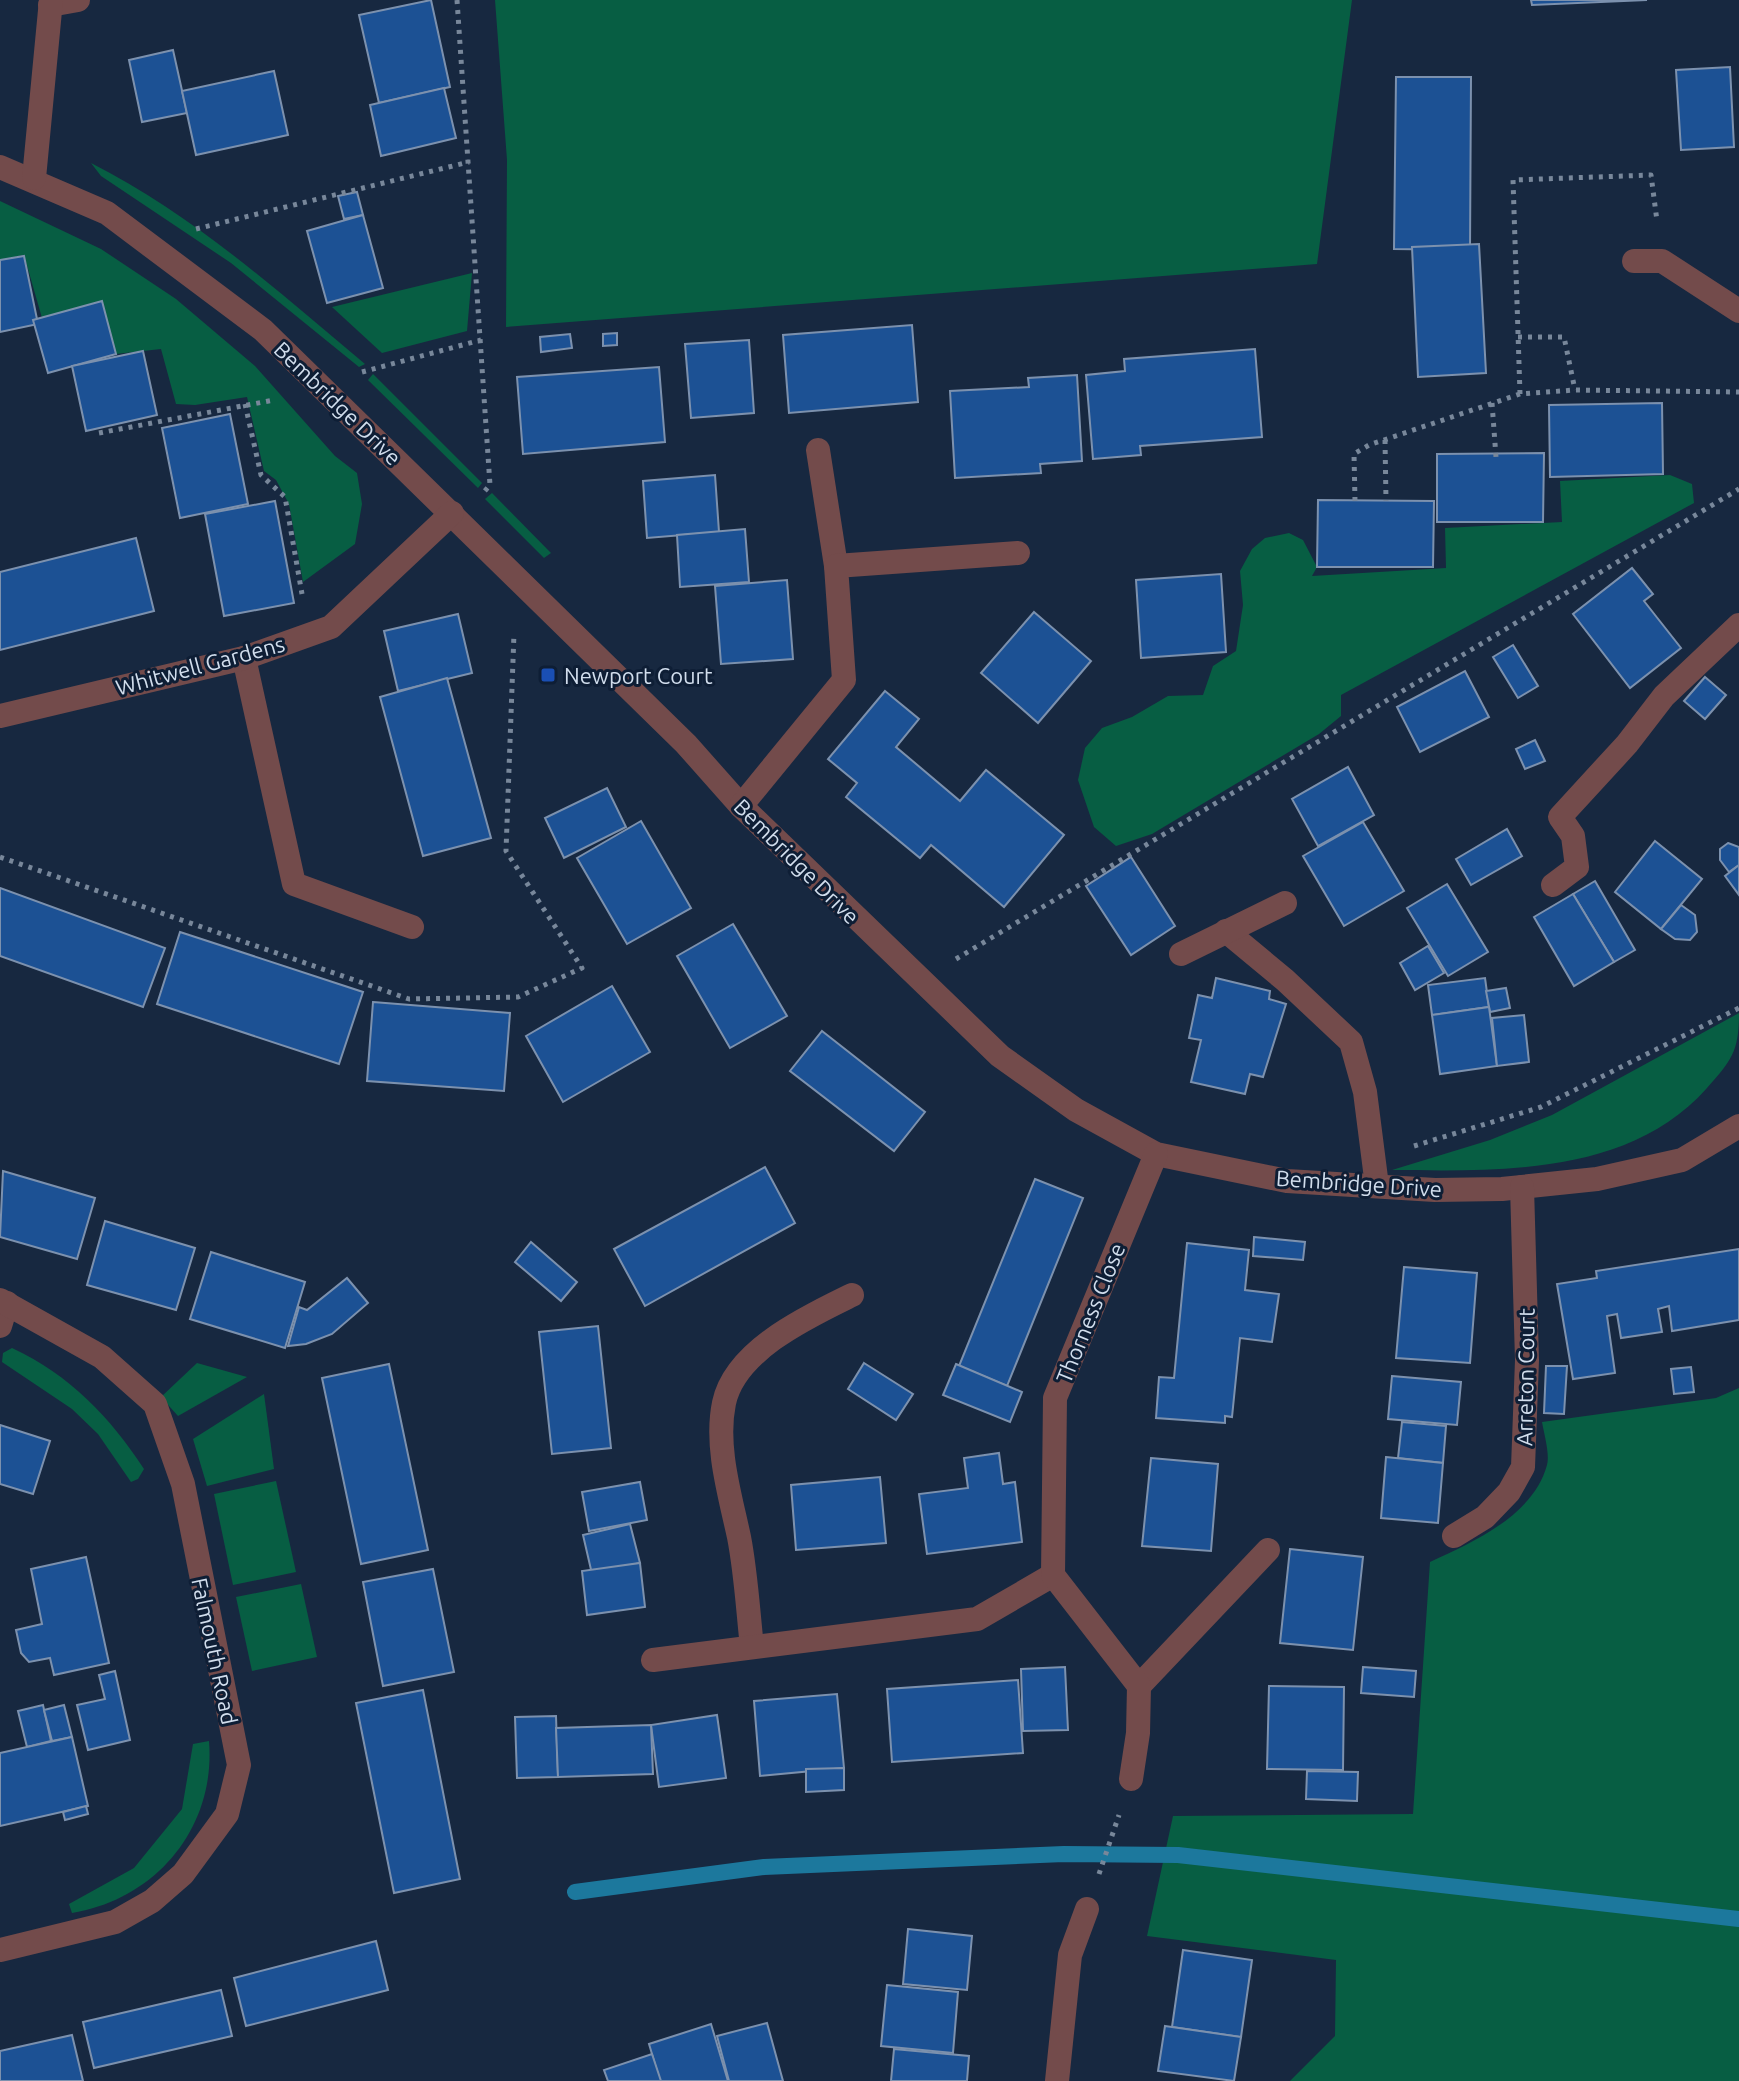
<svg xmlns="http://www.w3.org/2000/svg" width="1739" height="2081" font-family="Ubuntu,sans-serif">
  <style>
    .green { fill: #075e43 }
    .lines { fill: none; stroke-linecap: round; stroke-linejoin: round }
    .stream { stroke: #1c789d; stroke-width: 16 }
    .building { fill: #1c5194; stroke: #7c91ae; stroke-width: 2 }
    .path { stroke: #78879a; stroke-width: 5; stroke-dasharray: 4 6; stroke-linecap: butt }
    .lane { stroke: #734b4b; stroke-width: 24 }
    .street { stroke: #734b4b; stroke-width: 24 }
    .transit-dot { fill: #1a4fb4; stroke: #0e1e35; stroke-width: 3 }
    .labels { text-anchor: middle; dominant-baseline: central; stroke-width: 6; stroke-linejoin: round; paint-order: stroke }
    .street-label { font-size: 22px; fill: #d1ddec; stroke: #0e1e35 }
    .poi-label { font-size: 22px; fill: #d1ddec; stroke: #0e1e35; text-anchor: start }
  </style>
  <rect width="100%" height="100%" fill="#172840"/>
  <g class="green">
    <polygon points="495,0 1352,0 1317,264 506,327 507,160"/>
    <path d="M91,163C192,214 278,291 365,364L359,367L231,263L101,176Z"/>
    <polygon points="0,201 101,249 176,299 255,366 335,456 357,473 362,504 355,544 303,582 289,504 276,480 264,471 247,397 195,405 176,404 161,349 116,354 104,308 42,318 24,255 0,260"/>
    <polygon points="472,273 467,331 382,353 332,307"/>
    <polygon points="373,374 482,483 478,488 368,380"/>
    <polygon points="1670,475 1692,484 1694,503 1341,695 1341,716 1319,734 1152,834 1116,846 1094,827 1078,780 1085,748 1102,728 1132,717 1168,696 1203,695 1213,666 1236,651 1243,605 1240,571 1252,549 1265,538 1289,533 1303,540 1317,567 1312,576 1446,568 1445,528 1562,522 1560,481"/>
    <polygon points="492,493 551,553 544,558 485,499"/>
    <path d="M1739,1013C1739,1051 1732,1060 1707,1088C1629,1176 1499,1171 1392,1170L1490,1140L1552,1115Z"/>
    <path d="M12,1348C70,1375 110,1417 144,1469L138,1479L131,1482L98,1434L72,1409L2,1362L3,1353Z"/>
    <polygon points="197,1363 247,1377 178,1416 161,1397"/>
    <path d="M1739,1388V2081H1290L1335,2036L1336,1960L1147,1936L1173,1816L1413,1814L1430,1562C1473,1542 1533,1516 1547,1465C1550,1454 1544,1434 1542,1422L1716,1398Z"/>
    <polygon points="264,1394 274,1469 207,1486 193,1439"/>
    <polygon points="276,1481 296,1572 233,1585 214,1494"/>
    <polygon points="301,1584 317,1657 252,1671 236,1597"/>
    <path d="M209,1741C216,1827 157,1899 72,1913L69,1904L134,1868L182,1809L193,1744Z"/>
  </g>
  <g class="lines">
    <polyline class="stream" points="575,1892 764,1867 1064,1854 1178,1855 1739,1919"/>
  </g>
  <g class="building">
    <polygon points="431,0 450,87 379,103 359,15"/>
    <polygon points="1531,0 1647,0 1532,5"/>
    <polygon points="173,50 187,113 142,122 129,60"/>
    <polygon points="1730,67 1734,147 1681,150 1676,70"/>
    <polygon points="274,71 288,135 196,155 182,91"/>
    <polygon points="1396,77 1471,77 1470,250 1394,249"/>
    <polygon points="444,88 456,138 381,156 370,105"/>
    <polygon points="357,192 363,215 344,219 338,196"/>
    <polygon points="363,215 383,288 327,303 307,231"/>
    <polygon points="1479,244 1486,373 1418,377 1412,247"/>
    <polygon points="24,256 38,324 0,332 0,260"/>
    <polygon points="102,301 116,354 48,373 33,320"/>
    <polygon points="912,325 918,402 789,413 783,335"/>
    <polygon points="617,333 617,345 603,346 603,334"/>
    <polygon points="570,334 572,348 541,352 540,337"/>
    <polygon points="749,340 754,413 691,418 685,344"/>
    <polygon points="1255,349 1262,437 1140,446 1141,455 1093,459 1086,375 1125,371 1124,359"/>
    <polygon points="143,351 157,415 86,431 72,366"/>
    <polygon points="659,367 665,442 523,454 517,377"/>
    <polygon points="1077,375 1082,461 1040,464 1041,473 955,478 950,391 1029,387 1028,378"/>
    <polygon points="1662,403 1663,474 1550,477 1549,405"/>
    <polygon points="230,414 248,504 180,518 162,428"/>
    <polygon points="1544,453 1543,522 1437,522 1437,454"/>
    <polygon points="715,475 719,532 647,538 643,481"/>
    <polygon points="1318,500 1434,501 1433,567 1317,567"/>
    <polygon points="275,501 294,603 224,616 205,514"/>
    <polygon points="745,529 749,582 680,587 677,535"/>
    <polygon points="136,538 154,611 0,650 0,572"/>
    <polygon points="1632,568 1653,594 1644,601 1681,648 1630,688 1573,614"/>
    <polygon points="1221,574 1226,652 1141,658 1136,580"/>
    <polygon points="787,580 793,659 721,664 715,586"/>
    <polygon points="1034,612 1091,661 1038,723 981,673"/>
    <polygon points="458,614 472,673 398,691 384,631"/>
    <polygon points="1513,645 1538,686 1518,698 1493,657"/>
    <polygon points="1465,671 1489,717 1420,752 1397,707"/>
    <polygon points="1705,677 1726,695 1705,719 1684,701"/>
    <polygon points="447,678 491,838 423,856 380,697"/>
    <polygon points="885,691 919,719 896,747 960,801 986,770 1064,835 1004,907 931,845 920,858 846,797 857,783 828,759"/>
    <polygon points="1535,740 1545,761 1525,769 1516,749"/>
    <polygon points="1348,767 1374,815 1318,846 1292,799"/>
    <polygon points="607,788 626,827 564,858 545,818"/>
    <polygon points="641,821 691,908 627,944 577,858"/>
    <polygon points="1363,822 1404,891 1344,926 1303,856"/>
    <polygon points="1507,829 1522,856 1471,885 1456,859"/>
    <polygon points="1655,841 1702,879 1661,929 1615,892"/>
    <polygon points="1728,843 1739,847 1739,865 1729,872 1720,860 1720,849"/>
    <polygon points="1131,857 1175,926 1131,955 1086,886"/>
    <polygon points="1739,865 1739,895 1725,876"/>
    <polygon points="1595,881 1635,950 1614,962 1573,894"/>
    <polygon points="1447,884 1488,952 1448,976 1407,908"/>
    <polygon points="0,888 165,948 143,1007 0,956"/>
    <polygon points="1573,894 1614,962 1574,986 1534,917"/>
    <polygon points="1681,905 1695,915 1697,932 1690,940 1675,939 1661,929"/>
    <polygon points="733,924 787,1016 730,1048 677,956"/>
    <polygon points="180,932 363,992 339,1064 157,1004"/>
    <polygon points="1428,946 1444,973 1415,990 1400,963"/>
    <polygon points="1216,978 1270,991 1269,999 1286,1004 1263,1077 1250,1074 1245,1094 1191,1082 1201,1040 1189,1038 1198,995 1212,998"/>
    <polygon points="1485,978 1489,1007 1432,1015 1428,985"/>
    <polygon points="612,986 650,1052 563,1102 526,1036"/>
    <polygon points="1506,988 1510,1008 1490,1012 1486,991"/>
    <polygon points="373,1002 510,1013 504,1091 367,1081"/>
    <polygon points="1489,1007 1497,1066 1440,1074 1432,1015"/>
    <polygon points="1524,1015 1529,1062 1497,1066 1492,1018"/>
    <polygon points="822,1031 925,1112 894,1151 790,1071"/>
    <polygon points="765,1167 795,1223 645,1306 614,1249"/>
    <polygon points="3,1171 95,1198 77,1259 0,1237"/>
    <polygon points="1035,1179 1083,1198 1007,1386 959,1366"/>
    <polygon points="105,1221 195,1248 176,1310 87,1285"/>
    <polygon points="1254,1237 1305,1242 1303,1260 1253,1256"/>
    <polygon points="531,1242 577,1282 561,1301 515,1262"/>
    <polygon points="1187,1243 1249,1250 1245,1290 1279,1294 1272,1342 1240,1338 1232,1417 1225,1416 1225,1423 1156,1418 1159,1377 1174,1378"/>
    <polygon points="1739,1249 1739,1320 1672,1331 1669,1306 1658,1309 1662,1332 1621,1338 1617,1314 1607,1316 1615,1373 1573,1379 1557,1284 1597,1278 1596,1271"/>
    <polygon points="211,1252 305,1282 285,1348 190,1319"/>
    <polygon points="1404,1267 1477,1273 1470,1363 1396,1358"/>
    <polygon points="347,1278 368,1303 332,1334 306,1344 288,1346 299,1307 307,1310"/>
    <polygon points="598,1326 611,1448 552,1454 539,1332"/>
    <polygon points="864,1363 913,1394 896,1420 848,1389"/>
    <polygon points="389,1364 428,1550 361,1564 322,1378"/>
    <polygon points="956,1364 1022,1392 1010,1422 943,1395"/>
    <polygon points="1546,1366 1567,1366 1564,1414 1544,1413"/>
    <polygon points="1691,1367 1694,1392 1674,1394 1671,1369"/>
    <polygon points="1392,1376 1461,1382 1457,1425 1388,1419"/>
    <polygon points="1402,1422 1446,1426 1443,1463 1398,1458"/>
    <polygon points="0,1425 50,1441 33,1494 0,1484"/>
    <polygon points="999,1453 1003,1484 1015,1482 1022,1542 927,1554 919,1494 968,1488 964,1458"/>
    <polygon points="1386,1457 1443,1463 1438,1523 1381,1518"/>
    <polygon points="1151,1458 1218,1464 1211,1551 1142,1546"/>
    <polygon points="880,1477 886,1543 796,1550 791,1485"/>
    <polygon points="640,1482 647,1520 589,1531 582,1492"/>
    <polygon points="630,1524 640,1563 592,1574 583,1535"/>
    <polygon points="1290,1549 1363,1557 1353,1650 1280,1643"/>
    <polygon points="86,1557 109,1663 54,1675 50,1658 29,1662 21,1653 16,1630 42,1624 31,1569"/>
    <polygon points="640,1563 645,1607 587,1615 582,1571"/>
    <polygon points="433,1569 454,1672 383,1686 363,1582"/>
    <polygon points="1065,1667 1068,1730 1023,1731 1021,1669"/>
    <polygon points="1363,1667 1416,1671 1414,1697 1361,1693"/>
    <polygon points="115,1671 130,1740 88,1750 77,1705 105,1699 99,1675"/>
    <polygon points="1018,1680 1023,1753 892,1762 887,1689"/>
    <polygon points="1269,1686 1344,1687 1343,1770 1267,1769"/>
    <polygon points="423,1690 460,1879 394,1893 356,1703"/>
    <polygon points="837,1694 844,1768 760,1776 754,1701"/>
    <polygon points="43,1705 51,1741 27,1747 18,1711"/>
    <polygon points="64,1705 72,1737 52,1741 44,1710"/>
    <polygon points="717,1715 726,1778 659,1787 651,1725"/>
    <polygon points="556,1716 558,1777 517,1778 515,1717"/>
    <polygon points="651,1725 653,1774 558,1777 556,1728"/>
    <polygon points="72,1737 88,1806 0,1826 0,1753"/>
    <polygon points="844,1768 844,1790 806,1792 806,1769"/>
    <polygon points="1307,1771 1358,1772 1357,1801 1306,1799"/>
    <polygon points="86,1806 88,1814 65,1820 63,1812"/>
    <polygon points="908,1929 972,1936 967,1990 903,1984"/>
    <polygon points="376,1941 388,1990 246,2026 234,1978"/>
    <polygon points="1183,1950 1252,1960 1241,2037 1172,2027"/>
    <polygon points="887,1985 958,1992 953,2053 881,2046"/>
    <polygon points="221,1990 232,2036 94,2068 83,2022"/>
    <polygon points="767,2023 783,2081 729,2081 717,2036"/>
    <polygon points="711,2024 728,2081 660,2081 649,2044"/>
    <polygon points="1165,2026 1241,2037 1234,2081 1158,2071"/>
    <polygon points="72,2035 83,2081 0,2081 0,2051"/>
    <polygon points="894,2049 969,2056 967,2081 891,2081"/>
    <polygon points="652,2054 661,2081 608,2081 604,2070"/>
  </g>
  <g class="lines">
    <g class="path">
      <polyline points="457,0 490,485 484,492"/>
      <polyline points="196,229 469,162"/>
      <polyline points="1518,337 1564,337 1575,390"/>
      <polyline points="362,372 481,340"/>
      <polyline points="1520,394 1513,180 1651,175 1657,221"/>
      <polyline points="1492,403 1496,457"/>
      <polyline points="245,404 261,475 285,497 302,594"/>
      <polyline points="99,433 274,400"/>
      <polyline points="1385,440 1386,501"/>
      <polyline points="1355,501 1354,454 1369,445 1520,394 1575,390 1739,392"/>
      <polyline points="0,857 409,999 518,997 582,968 506,851 514,633"/>
      <polyline points="956,959 1739,489"/>
      <polyline points="1414,1146 1541,1107 1739,1008"/>
      <polyline points="1099,1874 1119,1815"/>
    </g>
    <g class="lane">
      <polyline points="50,5 78,0"/>
      <polyline points="1634,261 1662,261 1739,311"/>
      <polyline points="244,658 294,884 412,927"/>
      <polyline points="1553,885 1577,867 1573,836 1560,817 1627,744 1664,696 1739,625"/>
      <polyline points="1226,931 1285,980 1351,1042 1365,1092 1377,1186"/>
      <polyline points="1181,954 1285,903"/>
      <polyline points="0,1326 7,1303"/>
      <polyline points="1139,1686 1268,1550"/>
      <polyline points="1057,2081 1070,1955 1087,1909"/>
    </g>
    <g class="street">
      <polyline points="0,167 107,213 263,330 686,744 741,806 1000,1056 1076,1110 1156,1154 1287,1181 1435,1190 1502,1189 1597,1179 1682,1160 1739,1126"/>
      <polyline points="34,178 51,0"/>
      <polyline points="818,450 836,566"/>
      <polyline points="0,716 244,658 331,627 452,513"/>
      <polyline points="741,806 844,680 836,566 1018,553"/>
      <polyline points="0,1300 102,1357 155,1404 183,1484 239,1765 227,1814 183,1874 152,1901 115,1922 0,1950"/>
      <polyline points="1454,1536 1485,1517 1509,1492 1523,1467 1527,1360 1522,1187"/>
      <path d="M752,1647C748,1611 746,1573 739,1537C730,1495 715,1446 724,1403C735,1350 809,1316 852,1295"/>
      <polyline points="653,1660 977,1619 1053,1575"/>
      <polyline points="1131,1779 1138,1733 1139,1686 1053,1575 1055,1398 1156,1154"/>
    </g>
  </g>
  <rect class="transit-dot" x="540" y="667" width="16" height="16" rx="4"/>
  <g class="labels">
    <g class="street-label">
      <text transform="translate(338 403) rotate(44)">Bembridge Drive</text>
      <text transform="translate(200 665) rotate(-15)">Whitwell Gardens</text>
      <text transform="translate(797 861) rotate(45)">Bembridge Drive</text>
      <text transform="translate(1359 1183) rotate(4)">Bembridge Drive</text>
      <text transform="translate(1090 1313) rotate(-68)">Thorness Close</text>
      <text transform="translate(1525 1377) rotate(-89)">Arreton Court</text>
      <text transform="translate(215 1651) rotate(78)">Falmouth Road</text>
    </g>
    <g class="poi-label">
      <text x="564" y="675">Newport Court</text>
    </g>
  </g>
</svg>
